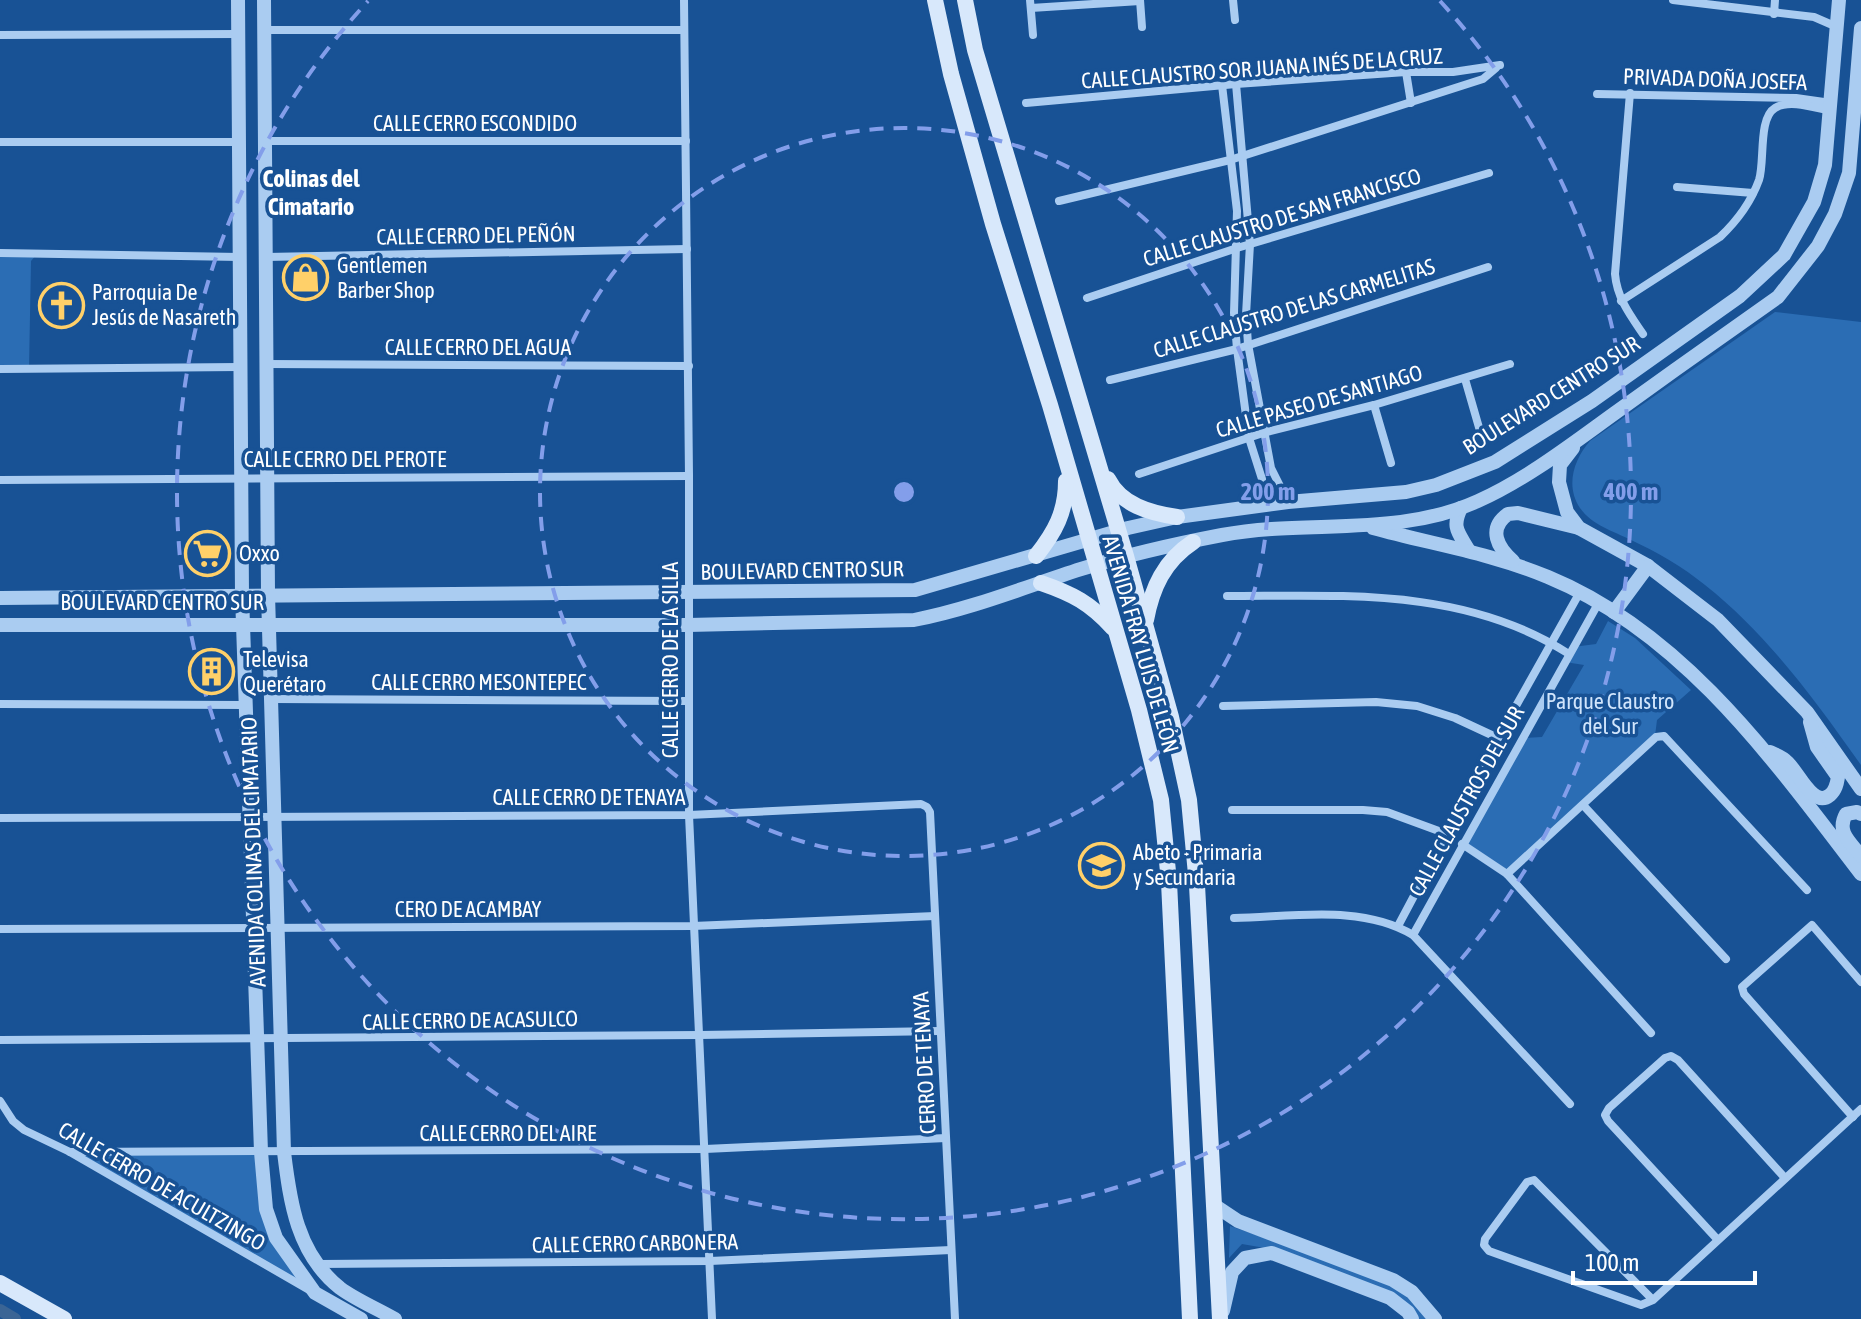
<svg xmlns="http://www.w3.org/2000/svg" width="1861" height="1319" font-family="'Asap Condensed',sans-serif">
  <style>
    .green { fill: #2b6db4 }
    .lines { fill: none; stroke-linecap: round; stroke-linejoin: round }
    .canal { stroke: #3b6595; stroke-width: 12 }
    .minor { stroke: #aaccf1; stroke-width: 8 }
    .tertiary { stroke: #aaccf1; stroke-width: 14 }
    .secondary { stroke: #d8e8fb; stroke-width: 16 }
    .ring { fill: none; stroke: #839eea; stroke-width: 4; stroke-dasharray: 14 10 }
    .labels { text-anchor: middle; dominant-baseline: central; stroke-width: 7; stroke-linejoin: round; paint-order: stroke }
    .street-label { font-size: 22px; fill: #fff; stroke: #185295 }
    .poi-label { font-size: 22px; fill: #fff; stroke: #185295; text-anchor: start }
    .park-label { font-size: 22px; fill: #d1e5fc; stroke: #185295 }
    .neighbourhood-label { font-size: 24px; font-weight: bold; fill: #fff; stroke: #185295 }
    .centre { fill: #839eea; stroke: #185295; stroke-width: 4 }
    .ring-label { font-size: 24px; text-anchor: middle; font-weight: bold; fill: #839eea; stroke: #185295; stroke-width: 7; stroke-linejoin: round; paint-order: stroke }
  </style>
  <rect width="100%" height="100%" fill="#185295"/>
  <g class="green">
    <polygon points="0,253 37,254 31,261 29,369 0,369"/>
    <path d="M1775,312L1861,322V765C1815,700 1768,635 1705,585C1683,567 1657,552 1631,540C1613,531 1592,525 1580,508C1565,486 1574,459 1590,441Z"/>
    <polygon points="1608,621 1635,638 1691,690 1657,720 1655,736 1507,874 1462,844 1522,738 1542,737 1584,665 1565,662 1573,647 1596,644"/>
    <polygon points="70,1152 261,1152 266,1209 315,1293"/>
    <polygon points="1230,1226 1391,1281 1417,1301 1428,1319 1414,1319 1408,1309 1276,1250 1242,1244 1229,1258"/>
  </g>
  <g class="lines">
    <polyline class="canal" points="0,1310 15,1319"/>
    <g class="minor">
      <polyline points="684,0 689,476 689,815 712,1319"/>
      <polyline points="1030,0 1033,35"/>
      <polyline points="1140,0 1142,27"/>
      <polyline points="1233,0 1235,20"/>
      <polyline points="1673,0 1814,17 1837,27"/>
      <polyline points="1031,8 1140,1"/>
      <polyline points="1774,14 1775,0"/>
      <polyline points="264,30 684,30"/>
      <polyline points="0,35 238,34"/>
      <polyline points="1406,72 1411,103"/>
      <polyline points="1236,84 1250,244 1246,315 1248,344 1271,468 1288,502"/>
      <polyline points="1222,85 1237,211 1234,313 1237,349 1249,438 1262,479 1260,505"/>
      <path d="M1630,93L1615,274C1617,298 1630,315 1643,334"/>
      <polyline points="1597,94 1796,98 1831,103"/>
      <polyline points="1026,103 1236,84 1406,72 1453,72 1500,65"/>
      <polyline points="265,141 686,141"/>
      <polyline points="0,142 239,142"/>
      <polyline points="1677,187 1753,193"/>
      <polyline points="1059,201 1230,160 1483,79 1496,68"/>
      <polyline points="0,253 240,257"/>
      <polyline points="266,257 687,249"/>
      <polyline points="1087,298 1237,248 1489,173"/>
      <path d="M1621,301L1720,237C1737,221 1751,202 1759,180C1765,162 1758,118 1775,108C1790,99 1815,108 1831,111"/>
      <polyline points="266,364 689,366"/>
      <polyline points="0,369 240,367"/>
      <polyline points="1465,379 1480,431"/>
      <polyline points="1110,380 1237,349 1488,267"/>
      <polyline points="1374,405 1391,463"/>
      <polyline points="1139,474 1263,433 1374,405 1510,364"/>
      <polyline points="0,480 689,476"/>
      <path d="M1227,596C1344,596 1465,587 1569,654"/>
      <polyline points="271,699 687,701"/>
      <polyline points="0,704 246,705"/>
      <polyline points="1223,706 1376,702 1417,706 1455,718 1498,738"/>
      <polyline points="1583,805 1726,959"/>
      <polyline points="1232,810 1363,810 1387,812 1447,834"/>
      <polyline points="0,818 689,815 921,804 927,807 930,812 955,1319"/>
      <polyline points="1462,844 1507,874 1651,1033"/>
      <polyline points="1507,874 1656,737 1664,736 1807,890"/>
      <path d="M1234,918C1292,917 1362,904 1413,935L1570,1104"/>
      <polyline points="1398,926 1498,738 1580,592"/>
      <polyline points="0,929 693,926 935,916"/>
      <polyline points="1413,935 1599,602"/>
      <polyline points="0,1040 700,1035 940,1031"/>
      <polyline points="0,1101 13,1121 24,1130 70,1152 311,1291"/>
      <polyline points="1853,1117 1744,994 1742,987 1812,925 1861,982"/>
      <polyline points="70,1152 705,1149 946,1138"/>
      <polyline points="1717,1239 1608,1121 1605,1115 1609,1108 1665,1058 1671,1056 1678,1060 1785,1178"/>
      <polyline points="319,1264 710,1261 951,1250"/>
      <polyline points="1653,1300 1534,1180 1527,1182 1485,1239 1484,1245 1489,1251 1641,1305 1653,1300 1861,1109"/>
    </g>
    <g class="tertiary">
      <polyline points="238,0 242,595 261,1152 266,1209 276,1238 315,1293 361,1319"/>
      <path d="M264,0L268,594L284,1152C290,1202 297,1254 340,1288C356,1300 378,1309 395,1319"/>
      <polyline points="1573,448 1560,465 1559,482 1567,512 1579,528 1648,566 1718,620 1807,712 1861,789"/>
      <path d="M1461,508C1451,528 1459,533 1469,551"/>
      <path d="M1373,528C1431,544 1491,553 1548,577C1684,633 1774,761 1861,874"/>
      <path d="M1513,561C1498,548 1487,529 1508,514L1518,513L1579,528"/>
      <polyline points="0,598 915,590 1128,528 1177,517 1288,502 1406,492 1436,485 1495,462 1592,401 1740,296 1784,255 1814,202 1825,165 1839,0"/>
      <polyline points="1614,612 1648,566"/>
      <path d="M0,625H688L914,620C971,609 1025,587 1081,569C1127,555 1175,544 1222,535C1307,519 1397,538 1478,501C1527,479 1572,444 1615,413C1669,374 1724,335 1778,297L1818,246L1835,214L1849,173L1861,28"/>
      <path d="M1770,752C1776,755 1783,757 1787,762C1798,771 1813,809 1830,795C1836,790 1837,783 1838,777L1817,747L1810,722"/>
      <path d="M1861,814L1857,812L1846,814C1836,832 1850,842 1861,856"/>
      <polyline points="1214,1205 1238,1221 1393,1280 1412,1292 1435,1319"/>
      <polyline points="1223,1311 1232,1272 1245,1258 1272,1253 1390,1298 1408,1312 1412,1319"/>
    </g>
    <g class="secondary">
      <polyline points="935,0 951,74 993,224 1050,405 1139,710 1161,800 1169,882 1190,1319"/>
      <polyline points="965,0 975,50 1126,556 1171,717 1189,800 1197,885 1220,1319"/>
      <path d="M1108,479C1121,505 1150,513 1177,517"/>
      <path d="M1036,556C1055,532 1066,512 1066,481"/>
      <path d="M1041,583C1073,594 1090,603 1113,628"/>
      <path d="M1146,620C1152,588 1164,561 1193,542"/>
      <polyline points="0,1283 64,1319"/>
    </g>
  </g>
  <g class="ring">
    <circle cx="904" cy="492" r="364"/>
    <path d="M1440 1A727 727 0 1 1 368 1"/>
  </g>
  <defs>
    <symbol id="shop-ring" viewBox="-11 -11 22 22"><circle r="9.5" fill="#185295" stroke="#ffd069" stroke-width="1.5"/><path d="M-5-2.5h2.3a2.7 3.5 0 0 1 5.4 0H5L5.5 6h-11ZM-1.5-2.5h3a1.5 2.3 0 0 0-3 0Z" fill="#ffd069"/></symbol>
    <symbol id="church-ring" viewBox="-11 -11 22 22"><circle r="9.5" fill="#185295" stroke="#ffd069" stroke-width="1.5"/><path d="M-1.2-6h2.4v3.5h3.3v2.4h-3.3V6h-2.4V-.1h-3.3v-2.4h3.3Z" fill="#ffd069"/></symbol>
    <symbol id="supermarket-ring" viewBox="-11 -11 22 22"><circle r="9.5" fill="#185295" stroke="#ffd069" stroke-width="1.5"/><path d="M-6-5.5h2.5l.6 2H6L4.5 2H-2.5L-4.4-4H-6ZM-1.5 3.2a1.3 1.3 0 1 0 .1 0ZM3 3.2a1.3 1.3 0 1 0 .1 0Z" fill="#ffd069"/></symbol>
    <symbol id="building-ring" viewBox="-11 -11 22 22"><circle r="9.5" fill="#185295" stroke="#ffd069" stroke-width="1.5"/><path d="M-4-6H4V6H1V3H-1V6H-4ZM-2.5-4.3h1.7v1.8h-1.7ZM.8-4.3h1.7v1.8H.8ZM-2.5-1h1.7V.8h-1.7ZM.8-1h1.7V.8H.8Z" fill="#ffd069"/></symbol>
    <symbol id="school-ring" viewBox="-11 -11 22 22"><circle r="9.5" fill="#185295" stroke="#ffd069" stroke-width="1.5"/><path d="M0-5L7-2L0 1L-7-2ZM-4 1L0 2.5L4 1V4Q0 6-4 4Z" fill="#ffd069"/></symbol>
  </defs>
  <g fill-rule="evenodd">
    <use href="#shop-ring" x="280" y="252" width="51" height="51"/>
    <use href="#church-ring" x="36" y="280" width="51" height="51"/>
    <use href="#supermarket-ring" x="182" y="528" width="51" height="51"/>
    <use href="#building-ring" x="186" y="646" width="51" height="51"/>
    <use href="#school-ring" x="1076" y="840" width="51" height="51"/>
  </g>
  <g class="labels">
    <g class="street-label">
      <text transform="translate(1262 68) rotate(-4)">CALLE CLAUSTRO SOR JUANA INÉS DE LA CRUZ</text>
      <text transform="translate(1715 79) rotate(2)">PRIVADA DOÑA JOSEFA</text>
      <text x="475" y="123">CALLE CERRO ESCONDIDO</text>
      <text transform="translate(1282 217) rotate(-17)">CALLE CLAUSTRO DE SAN FRANCISCO</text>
      <text transform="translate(476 235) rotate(-1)">CALLE CERRO DEL PEÑÓN</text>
      <text transform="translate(1294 308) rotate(-17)">CALLE CLAUSTRO DE LAS CARMELITAS</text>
      <text x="478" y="347">CALLE CERRO DEL AGUA</text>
      <text transform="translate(1551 395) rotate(-32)">BOULEVARD CENTRO SUR</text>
      <text transform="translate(1319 401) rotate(-16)">CALLE PASEO DE SANTIAGO</text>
      <text x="345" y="459">CALLE CERRO DEL PEROTE</text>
      <text transform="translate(802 570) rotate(-1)">BOULEVARD CENTRO SUR</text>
      <text x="162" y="602">BOULEVARD CENTRO SUR</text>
      <text transform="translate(1141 644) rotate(74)">AVENIDA FRAY LUIS DE LEÓN</text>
      <text transform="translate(670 660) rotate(-90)">CALLE CERRO DE LA SILLA</text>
      <text x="479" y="682">CALLE CERRO MESONTEPEC</text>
      <text x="589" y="797">CALLE CERRO DE TENAYA</text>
      <text transform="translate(1466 801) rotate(-61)">CALLE CLAUSTROS DEL SUR</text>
      <text transform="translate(253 852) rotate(-92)">AVENIDA COLINAS DEL CIMATARIO</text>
      <text x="468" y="909">CERO DE ACAMBAY</text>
      <text transform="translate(470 1020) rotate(-1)">CALLE CERRO DE ACASULCO</text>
      <text transform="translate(924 1063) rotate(-93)">CERRO DE TENAYA</text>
      <text x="508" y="1133">CALLE CERRO DEL AIRE</text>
      <text transform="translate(162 1186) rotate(30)">CALLE CERRO DE ACULTZINGO</text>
      <text transform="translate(635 1243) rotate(-1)">CALLE CERRO CARBONERA</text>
    </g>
    <g class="poi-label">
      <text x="337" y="265">Gentlemen<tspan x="337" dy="25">Barber Shop</tspan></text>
      <text x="92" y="292">Parroquia De<tspan x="92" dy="25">Jesús de Nasareth</tspan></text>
      <text x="239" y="553">Oxxo</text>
      <text x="243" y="659">Televisa<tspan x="243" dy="25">Querétaro</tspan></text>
      <text x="1133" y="852">Abeto - Primaria<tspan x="1133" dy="25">y Secundaria</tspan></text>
    </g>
    <g class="park-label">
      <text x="1610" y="701">Parque Claustro<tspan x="1610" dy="25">del Sur</tspan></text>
    </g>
    <g class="neighbourhood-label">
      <text x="311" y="178">Colinas del<tspan x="311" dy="28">Cimatario</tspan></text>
    </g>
  </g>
  <circle cx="904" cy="492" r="12" class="centre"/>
  <g class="ring-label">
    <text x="1268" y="500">200 m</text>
    <text x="1631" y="500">400 m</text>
  </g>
  <path d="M1573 1271v12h182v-12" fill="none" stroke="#ffffff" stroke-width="4"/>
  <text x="1585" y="1271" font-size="24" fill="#ffffff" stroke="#185295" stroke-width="6" paint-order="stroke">100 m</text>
</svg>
